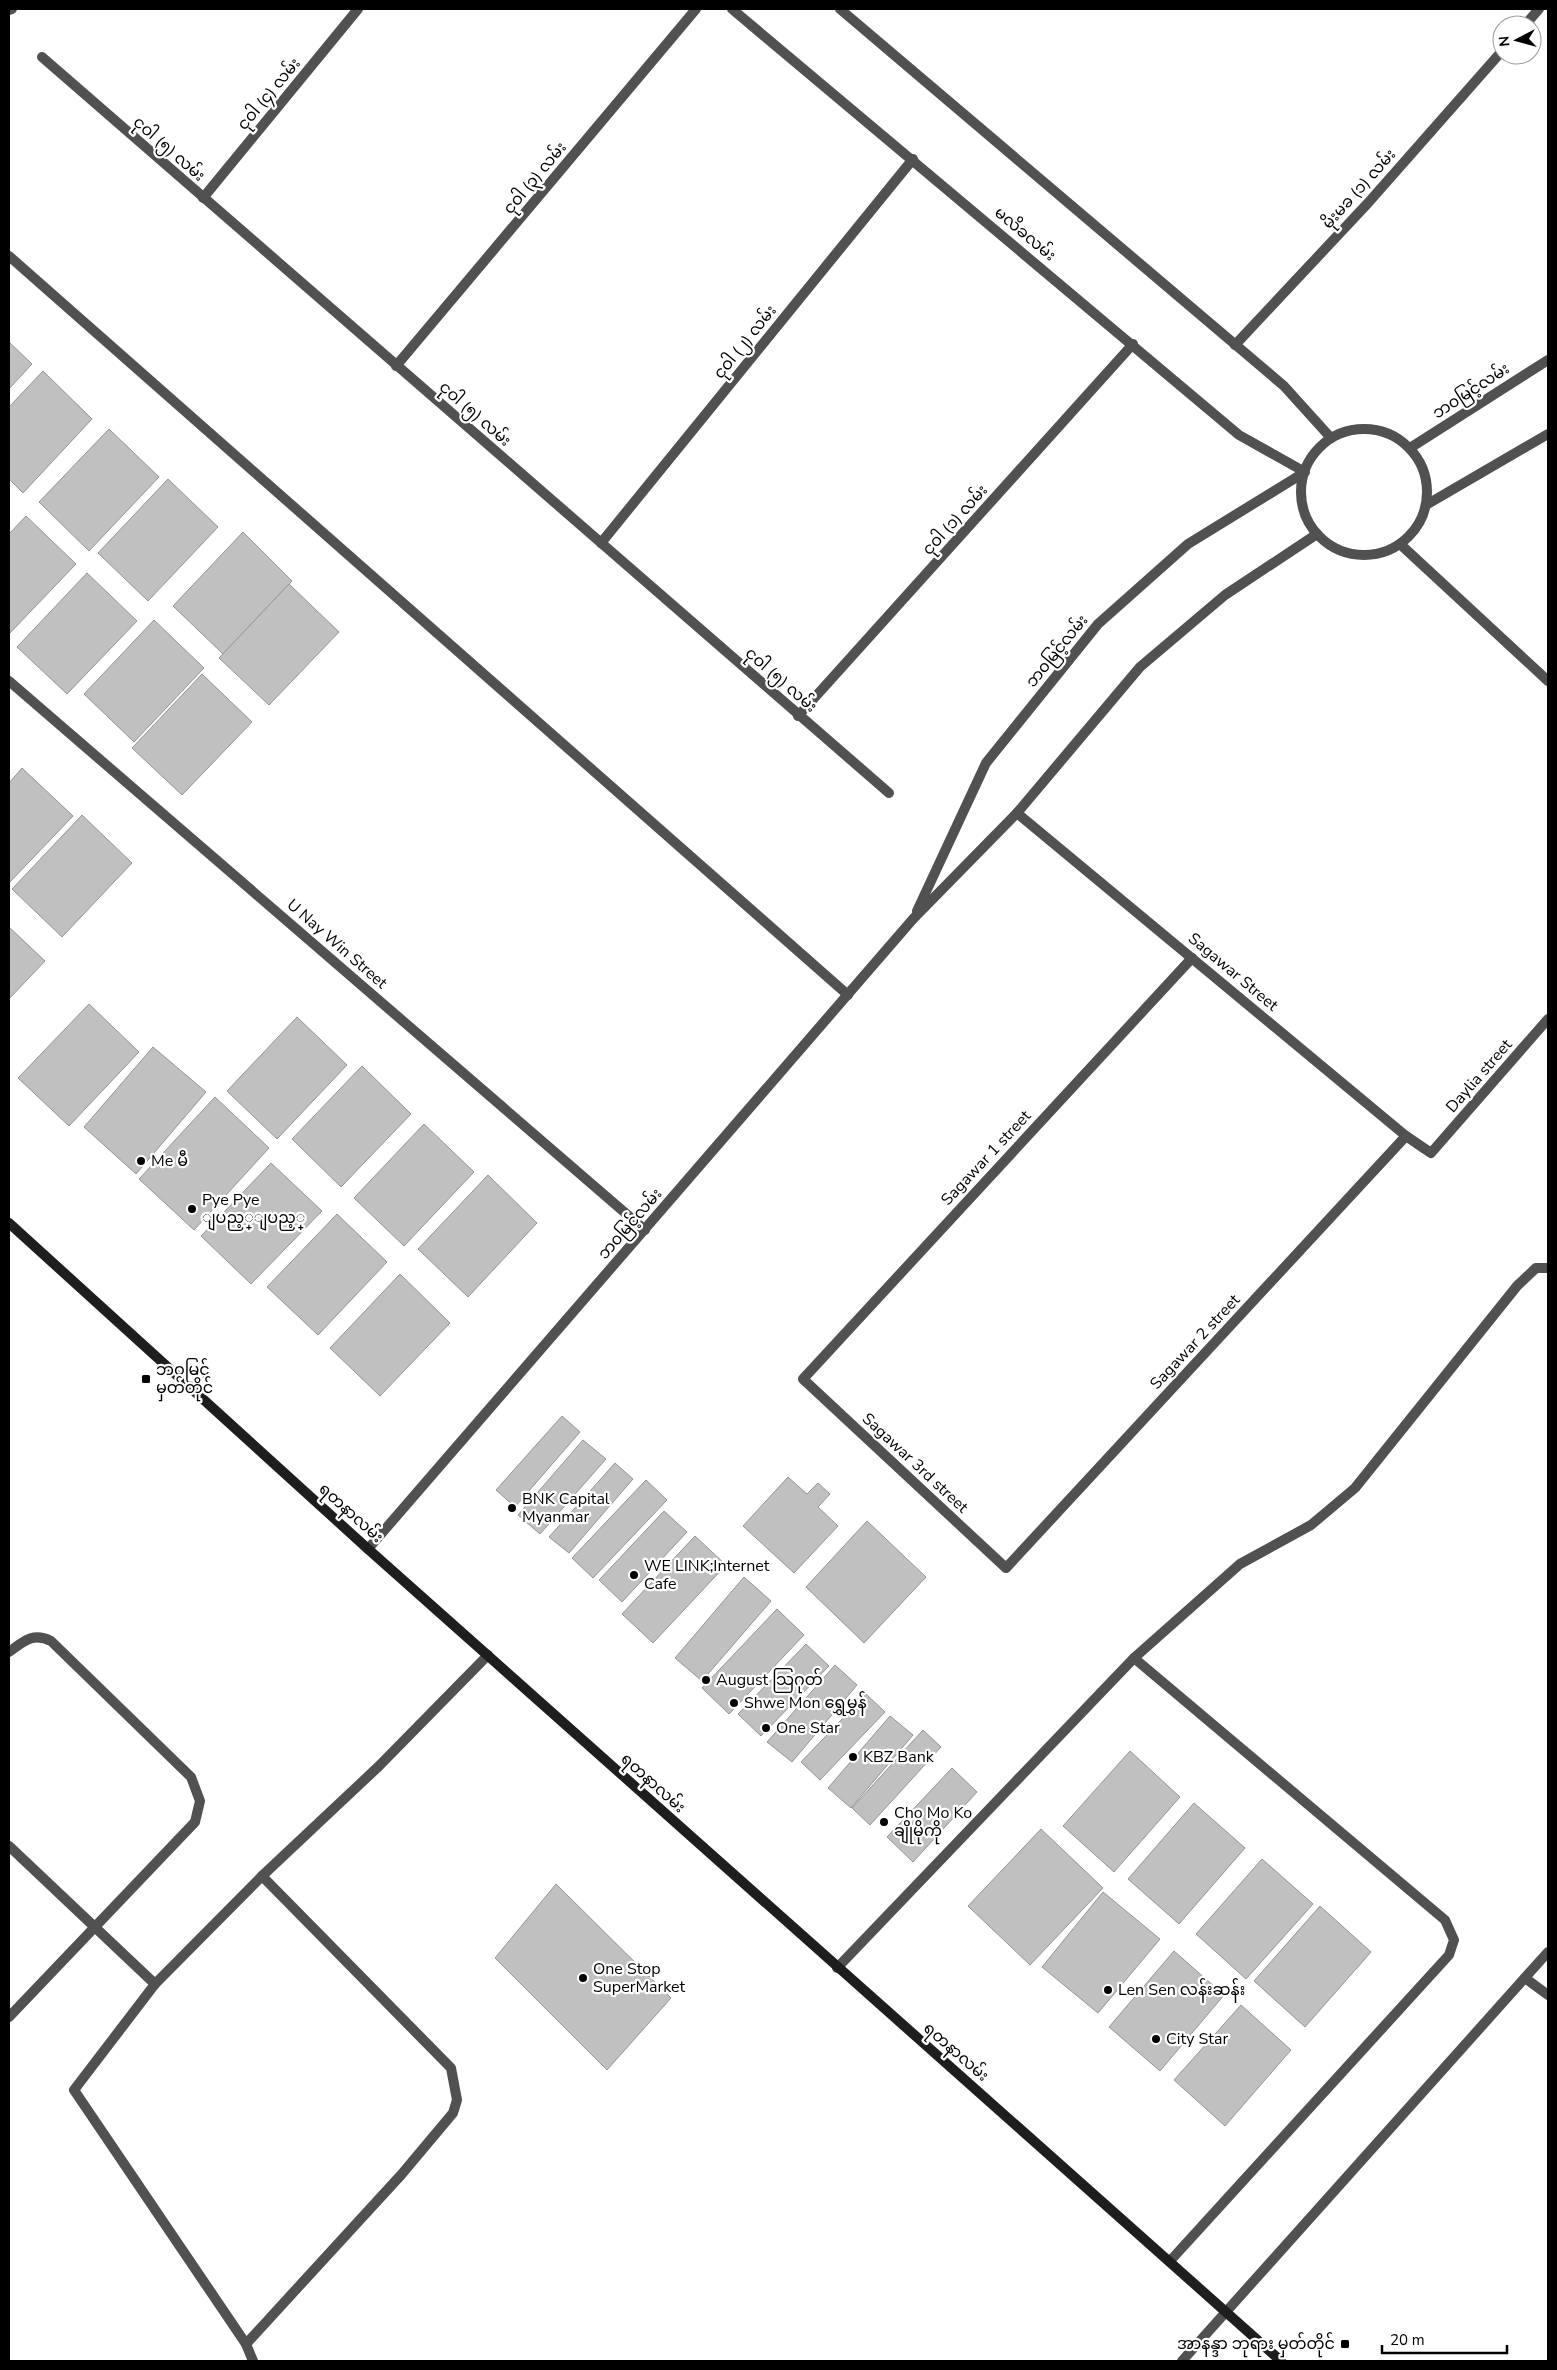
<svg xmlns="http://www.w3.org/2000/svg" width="1557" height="2370" font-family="'Nunito Sans','Noto Sans Myanmar',sans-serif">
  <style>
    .building { fill: #c0c0c0; stroke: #959595 }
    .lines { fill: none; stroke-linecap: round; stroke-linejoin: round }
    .lane { stroke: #515151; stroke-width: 10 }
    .street { stroke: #515151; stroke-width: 10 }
    .secondary { stroke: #1e1e1e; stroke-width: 10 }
    .poi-dot { fill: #000; stroke: #fff; stroke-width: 2 }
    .labels { text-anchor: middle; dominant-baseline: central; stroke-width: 4.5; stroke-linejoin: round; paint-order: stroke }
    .street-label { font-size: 16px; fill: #000; stroke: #fff }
    .poi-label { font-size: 16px; fill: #000; stroke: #fff; text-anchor: start }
  </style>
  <rect width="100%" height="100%" fill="#fff"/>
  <g class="building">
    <polygon points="9,342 32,364 9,389"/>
    <polygon points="43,371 92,419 23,493 9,479 9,407"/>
    <polygon points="109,429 159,477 89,551 39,502"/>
    <polygon points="168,479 218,527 148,601 98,553"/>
    <polygon points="26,516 76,564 9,634 9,534"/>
    <polygon points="243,532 292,581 223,654 173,606"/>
    <polygon points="87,573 137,621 67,694 17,647"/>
    <polygon points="289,584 339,632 269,705 219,658"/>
    <polygon points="154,620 204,668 134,742 84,694"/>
    <polygon points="202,674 252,722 182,795 132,748"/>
    <polygon points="22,768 73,816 9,883 9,783"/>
    <polygon points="82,815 132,863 62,937 12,889"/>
    <polygon points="9,927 45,961 9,999"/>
    <polygon points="89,1004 139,1052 69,1126 18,1078"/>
    <polygon points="297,1017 347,1065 277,1139 227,1091"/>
    <polygon points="153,1047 206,1092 136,1174 84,1127"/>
    <polygon points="362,1066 411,1114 341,1187 292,1139"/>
    <polygon points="215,1097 269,1148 194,1230 139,1179"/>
    <polygon points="424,1124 474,1172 404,1246 354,1198"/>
    <polygon points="271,1163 322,1211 251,1284 201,1236"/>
    <polygon points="488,1175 537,1223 468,1297 418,1249"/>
    <polygon points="337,1214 387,1262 318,1335 267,1287"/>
    <polygon points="400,1274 450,1323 380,1396 330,1348"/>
    <polygon points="562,1416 580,1432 515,1507 496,1490"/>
    <polygon points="583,1440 606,1459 540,1534 518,1515"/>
    <polygon points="615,1463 633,1479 569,1553 549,1537"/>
    <polygon points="788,1477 807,1494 818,1483 830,1494 818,1507 838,1526 794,1573 743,1526"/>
    <polygon points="646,1480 667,1500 593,1578 572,1558"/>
    <polygon points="664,1511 687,1532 622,1602 599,1580"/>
    <polygon points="867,1521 926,1577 864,1643 806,1587"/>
    <polygon points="695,1536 726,1565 653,1643 622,1614"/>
    <polygon points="744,1577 771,1601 702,1681 675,1658"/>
    <polygon points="777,1609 804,1635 729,1714 702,1688"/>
    <polygon points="806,1644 829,1666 761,1736 738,1714"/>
    <polygon points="835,1665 857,1685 792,1762 767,1742"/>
    <polygon points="866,1694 885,1712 820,1780 801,1762"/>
    <polygon points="890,1716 913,1735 851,1808 828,1788"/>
    <polygon points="923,1730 941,1747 870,1825 852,1808"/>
    <polygon points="1130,1751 1180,1797 1114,1872 1063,1826"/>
    <polygon points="952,1768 977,1792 913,1862 887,1837"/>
    <polygon points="1194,1803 1245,1848 1179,1924 1128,1879"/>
    <polygon points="1041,1829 1103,1888 1030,1965 968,1906"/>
    <polygon points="1262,1859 1313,1904 1246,1979 1196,1934"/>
    <polygon points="556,1884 671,1998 607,2070 495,1958"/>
    <polygon points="1103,1892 1160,1939 1098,2013 1042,1967"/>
    <polygon points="1320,1906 1371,1952 1305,2027 1254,1981"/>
    <polygon points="1174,1951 1224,1995 1160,2071 1109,2027"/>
    <polygon points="1241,2005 1291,2050 1225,2126 1174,2080"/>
  </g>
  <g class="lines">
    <polyline class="lane" points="1525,1978 1548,1995"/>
    <g class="street">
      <polyline points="732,9 1239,435 1305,472 1188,544 1098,624 986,763 917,911"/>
      <polyline points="840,9 1284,386 1331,438"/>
      <polyline points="9,10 12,9"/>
      <polyline points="1525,25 1539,9"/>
      <polyline points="42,57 889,793"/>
      <polyline points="203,198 358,9"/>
      <polyline points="9,256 848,995"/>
      <polyline points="1235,345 1368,203 1502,51"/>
      <polyline points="396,366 696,9"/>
      <circle cx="1364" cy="492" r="63"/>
      <polyline points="1410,448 1548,360"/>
      <polyline points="1426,505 1548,434"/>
      <polyline points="601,543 913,159"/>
      <polyline points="1400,544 1548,681"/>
      <polyline points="9,681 645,1230"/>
      <polyline points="798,716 1133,344"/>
      <polyline points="1017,813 1406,1136 1431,1153 1548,1019"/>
      <polyline points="1192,958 803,1379 1006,1568 1406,1136"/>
      <polyline points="368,1549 913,919 1017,813 1140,667 1225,595 1317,534"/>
      <path d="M9,1652C24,1641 33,1632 51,1641L191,1777L200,1801L195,1822L9,2017"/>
      <polyline points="1134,1658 1445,1920 1454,1940 1449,1955 1170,2261"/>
      <polyline points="9,1846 155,1984"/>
      <polyline points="837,1968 1134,1658 1240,1564 1311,1525 1355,1488 1517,1286 1536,1268 1548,1268"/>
      <polyline points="246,2344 401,2175 453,2113 457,2100 451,2068 262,1876"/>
      <polyline points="253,2361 246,2344 74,2090 155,1984 262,1876 379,1766 488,1655"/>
      <polyline points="1182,2361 1548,1952"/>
    </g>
    <polyline class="secondary" points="9,1223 368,1549 1281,2361"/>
  </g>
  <g class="poi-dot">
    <circle cx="141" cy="1161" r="5"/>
    <circle cx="192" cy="1209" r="5"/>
    <rect x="141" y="1374" width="10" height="10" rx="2.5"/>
    <circle cx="512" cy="1508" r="5"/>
    <circle cx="634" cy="1575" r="5"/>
    <circle cx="706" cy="1680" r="5"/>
    <circle cx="734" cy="1703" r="5"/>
    <circle cx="766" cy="1728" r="5"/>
    <circle cx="853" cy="1757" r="5"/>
    <circle cx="884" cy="1822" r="5"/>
    <circle cx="583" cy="1978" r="5"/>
    <circle cx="1108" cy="1990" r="5"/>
    <circle cx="1156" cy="2039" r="5"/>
    <rect x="1340" y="2339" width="10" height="10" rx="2.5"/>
  </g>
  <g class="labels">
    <g class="street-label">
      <text transform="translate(269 94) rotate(-50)">ငုဝါ (၄) လမ်း</text>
      <text transform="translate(169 149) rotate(41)">ငုဝါ (၅) လမ်း</text>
      <text transform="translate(535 178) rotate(-50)">ငုဝါ (၃) လမ်း</text>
      <text transform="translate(1359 189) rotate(-48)">မိုးမခ (၁) လမ်း</text>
      <text transform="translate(1025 234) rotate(40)">မလိခလမ်း</text>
      <text transform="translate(745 342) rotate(-51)">ငုဝါ (၂) လမ်း</text>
      <text transform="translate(1471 391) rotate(-33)">ဘ၀မြင့်လမ်း</text>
      <text transform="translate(475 414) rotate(41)">ငုဝါ (၅) လမ်း</text>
      <text transform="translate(955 520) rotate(-48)">ငုဝါ (၁) လမ်း</text>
      <text transform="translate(1057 651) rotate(-51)">ဘ၀မြင့်လမ်း</text>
      <text transform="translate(781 680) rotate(41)">ငုဝါ (၅) လမ်း</text>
      <text transform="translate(337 944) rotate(41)">U Nay Win Street</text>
      <text transform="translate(1233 972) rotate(40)">Sagawar Street</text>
      <text transform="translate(1479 1076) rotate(-49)">Daylia street</text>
      <text transform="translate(986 1158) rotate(-47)">Sagawar 1 street</text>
      <text transform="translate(630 1224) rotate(-49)">ဘ၀မြင့်လမ်း</text>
      <text transform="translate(1195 1342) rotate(-47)">Sagawar 2 street</text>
      <text transform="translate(915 1463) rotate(43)">Sagawar 3rd street</text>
      <text transform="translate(351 1513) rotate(42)">ရတနာလမ်း</text>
      <text transform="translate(653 1783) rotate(42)">ရတနာလမ်း</text>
      <text transform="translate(956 2052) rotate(41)">ရတနာလမ်း</text>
    </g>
    <g class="poi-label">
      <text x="151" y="1161">Me မီ</text>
      <text x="202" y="1200">Pye Pye<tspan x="202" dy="18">ျပည့္ျပည့္</tspan></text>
      <text x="156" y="1370">ဘဝမြင့်<tspan x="156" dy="18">မှတ်တိုင်</tspan></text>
      <text x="522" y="1499">BNK Capital<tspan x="522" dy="18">Myanmar</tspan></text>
      <text x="644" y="1566">WE LINK;Internet<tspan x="644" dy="18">Cafe</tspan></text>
      <text x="716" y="1680">August သြဂုတ်</text>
      <text x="744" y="1703">Shwe Mon ရွှေမွှန်</text>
      <text x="776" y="1728">One Star</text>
      <text x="863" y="1757">KBZ Bank</text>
      <text x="894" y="1813">Cho Mo Ko<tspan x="894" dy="18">ချိုမိုကို</tspan></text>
      <text x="593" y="1969">One Stop<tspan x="593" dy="18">SuperMarket</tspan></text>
      <text x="1118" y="1990">Len Sen လန်းဆန်း</text>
      <text x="1166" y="2039">City Star</text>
      <text x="1335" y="2344" text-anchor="end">အာနန္ဒာ ဘုရား မှတ်တိုင်</text>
    </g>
  </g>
  <rect width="1557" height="2370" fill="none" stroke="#000000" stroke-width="20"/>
  <g transform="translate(1517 40) rotate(264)"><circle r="24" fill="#ffffff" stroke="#999999"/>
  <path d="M0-4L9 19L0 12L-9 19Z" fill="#000000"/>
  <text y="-8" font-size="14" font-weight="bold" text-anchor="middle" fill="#000000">N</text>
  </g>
  <path d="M1382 2345v8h125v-8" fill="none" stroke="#000000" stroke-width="2.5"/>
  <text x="1390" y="2345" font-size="15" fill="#000000" stroke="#ffffff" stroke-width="4" paint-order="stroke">20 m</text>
</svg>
